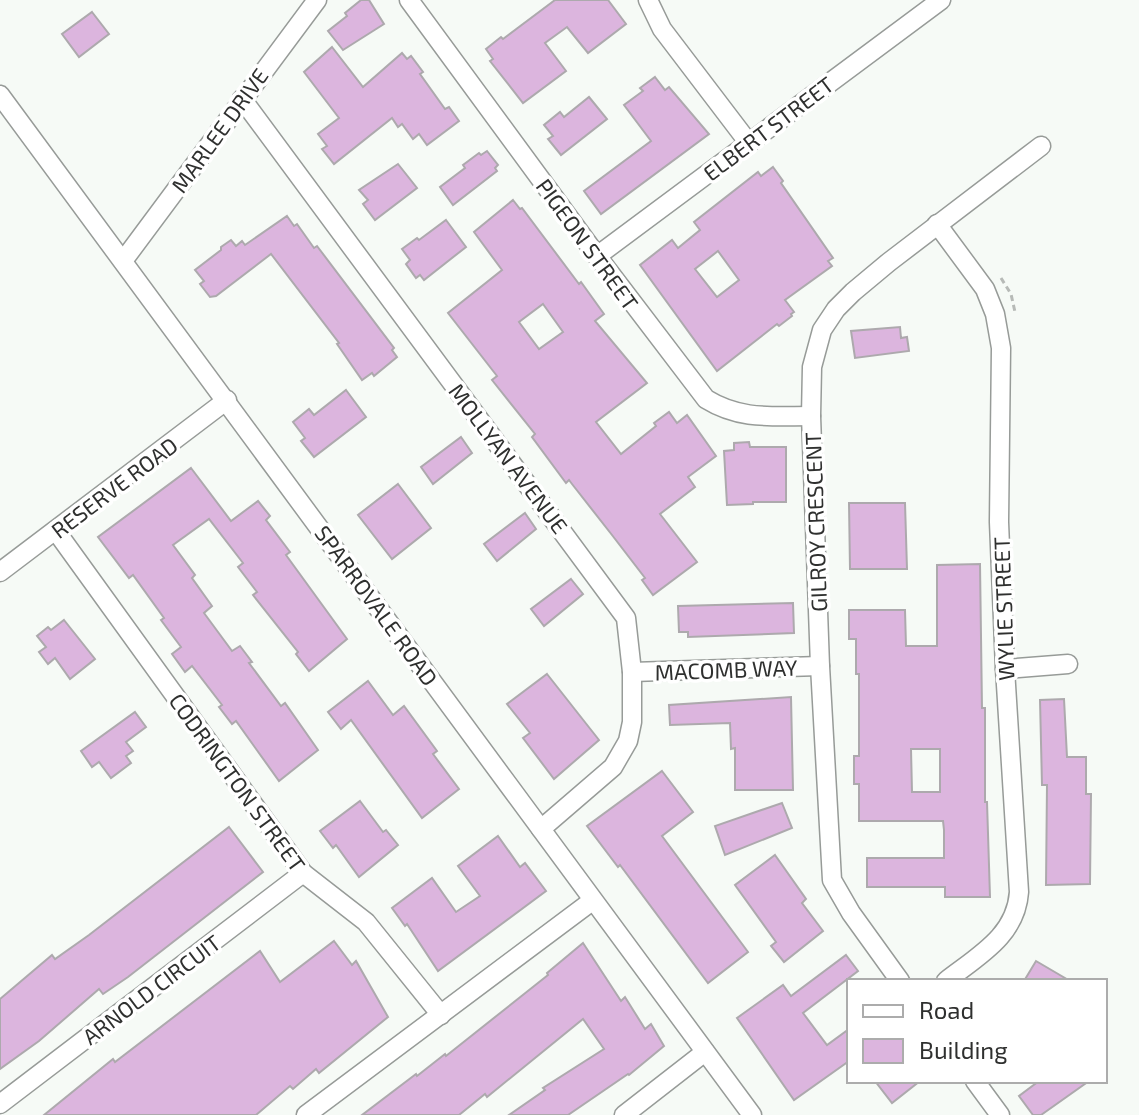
<svg xmlns="http://www.w3.org/2000/svg" width="1139" height="1115" font-family="'Exo 2',sans-serif">
  <style>
    .building { fill: #dcb5de; stroke: #ada9ad; stroke-width: 2; fill-rule: evenodd }
    .lines { fill: none; stroke-linecap: round; stroke-linejoin: round }
    .minor-casing { stroke: #979b98; stroke-width: 21 }
    .path { stroke: #b7bab7; stroke-width: 3; stroke-dasharray: 6 4; stroke-linecap: butt }
    .minor { stroke: #fff; stroke-width: 18 }
    .labels { text-anchor: middle; dominant-baseline: central; stroke-width: 7; stroke-linejoin: round; paint-order: stroke }
    .street-label { font-size: 22px; fill: #2f302f; stroke: #fff }
  </style>
  <rect width="100%" height="100%" fill="#f6faf6"/>
  <g class="building">
    <polygon points="361,0 369,0 384,24 343,50 328,31 347,16 345,13"/>
    <polygon points="555,0 608,0 626,24 588,53 567,27 545,43 566,71 523,103 490,61 493,59 486,49 501,37 503,39"/>
    <polygon points="92,12 109,34 79,57 62,34"/>
    <polygon points="332,47 363,87 402,53 407,59 411,56 423,72 420,74 445,109 449,107 459,121 427,145 419,134 413,139 402,124 398,127 392,118 334,164 322,149 327,146 318,134 339,118 304,72"/>
    <polygon points="655,77 665,90 669,87 709,134 601,214 584,191 651,141 624,105 643,91 640,88"/>
    <polygon points="589,97 607,119 561,155 548,139 553,136 544,125 560,112 564,117"/>
    <polygon points="487,151 498,165 495,168 497,171 453,205 440,187 465,168 463,165 479,153 481,155"/>
    <polygon points="398,164 417,188 375,220 363,204 368,200 359,190"/>
    <path d="M773,167L783,181L781,183L833,258L828,261L832,266L785,300L794,312L791,314L792,316L779,326L777,324L717,371L640,265L672,240L678,248L700,230L694,222L758,172L761,176ZM718,251L739,280L717,297L695,269Z"/>
    <path d="M513,200L520,209L522,208L579,284L581,282L604,314L595,321L647,383L596,422L621,454L656,426L654,423L669,412L677,423L687,415L716,456L688,477L695,487L660,514L697,562L653,595L642,580L645,578L612,535L572,484L569,480L566,483L532,437L535,434L492,380L497,376L448,313L502,270L474,232ZM543,304L563,332L539,349L519,322Z"/>
    <polygon points="287,216 294,226 297,224 314,248 317,246 394,348 392,350 397,357 374,376 372,373 362,380 337,344 339,343 271,254 216,296 210,297 200,284 204,281 195,270 221,250 221,247 231,240 236,246 242,241 245,245"/>
    <polygon points="446,220 466,247 424,280 420,275 416,278 406,264 410,260 402,249 417,238 419,240"/>
    <polygon points="900,327 901,338 907,337 909,351 855,358 851,331"/>
    <polygon points="346,390 366,417 314,457 301,441 305,438 293,422 309,409 314,415"/>
    <polygon points="461,437 472,453 433,484 421,467"/>
    <polygon points="749,442 750,447 786,447 786,502 753,502 753,504 727,505 724,451 734,450 734,443"/>
    <polygon points="191,468 231,521 258,501 270,516 266,520 290,552 286,555 347,639 309,671 296,654 298,652 253,595 257,592 238,567 243,563 209,519 173,545 195,575 192,578 212,606 204,613 232,651 240,646 252,662 249,663 281,706 285,703 318,750 279,781 236,721 232,724 219,707 222,705 192,666 185,672 172,654 181,647 161,620 164,618 133,575 129,578 98,537"/>
    <polygon points="398,484 431,528 392,559 358,515"/>
    <polygon points="849,503 905,503 907,569 850,569"/>
    <polygon points="525,513 536,529 497,561 484,544"/>
    <path d="M980,564L982,708H985V802H987L990,897H945V887H867V858H944V830L943,821H859V784H854V756H859V674H856V639H849V610H905L906,646H937V565ZM911,749H940V792H912Z"/>
    <polygon points="571,579 583,594 544,626 531,609"/>
    <polygon points="793,603 794,633 688,637 688,632 679,632 678,606"/>
    <polygon points="64,620 95,659 70,679 55,658 48,664 39,652 46,647 37,636 48,627 51,630"/>
    <polygon points="547,674 599,740 554,779 523,738 530,733 507,704"/>
    <polygon points="368,681 393,715 404,706 437,751 433,754 459,789 422,818 351,720 341,729 328,712"/>
    <polygon points="791,697 793,790 735,790 735,748 731,749 730,723 670,725 669,705"/>
    <polygon points="1064,699 1067,757 1086,757 1086,794 1091,794 1090,884 1046,885 1047,785 1042,785 1040,700"/>
    <polygon points="135,712 146,727 126,742 133,751 126,756 131,763 111,778 99,762 92,767 81,751"/>
    <polygon points="662,771 693,812 662,836 748,952 708,983 620,865 618,867 587,826"/>
    <polygon points="360,801 383,832 386,830 398,845 359,877 336,845 333,848 320,831"/>
    <polygon points="782,803 792,828 725,855 715,826"/>
    <polygon points="229,827 263,872 128,977 103,994 99,989 39,1041 0,1069 0,999 52,955 55,959 89,935"/>
    <polygon points="498,836 520,867 525,863 546,891 438,971 407,924 405,926 392,908 432,878 456,912 480,896 458,866"/>
    <polygon points="775,855 806,899 802,903 823,931 784,962 771,946 776,942 735,885"/>
    <polygon points="334,941 352,965 356,961 388,1017 319,1073 316,1069 293,1089 290,1086 256,1115 44,1115 113,1059 115,1062 260,951 280,982"/>
    <polygon points="583,943 621,1001 625,997 645,1029 651,1024 664,1046 629,1075 628,1074 568,1115 509,1115 545,1090 543,1088 604,1049 583,1019 487,1097 485,1094 459,1115 362,1115 416,1074 417,1076 445,1054 446,1056 548,975 547,973"/>
    <polygon points="846,955 858,971 803,1013 827,1045 849,1029 849,1061 794,1100 737,1018 783,985 791,996"/>
    <polygon points="1036,961 1070,981 1024,981"/>
    <polygon points="875,1081 920,1081 892,1103"/>
    <polygon points="1039,1081 1089,1081 1041,1115 1033,1115 1019,1096"/>
  </g>
  <g class="lines">
    <defs>
      <g id="minor">
        <path d="M409,0L597,256L706,399C740,420 771,416 811,416"/>
        <polyline points="648,0 662,29 748,142"/>
        <path d="M0,95C253,434 500,776 752,1115"/>
        <polyline points="242,99 626,618 632,672 632,722 628,741 613,767 541,829"/>
        <path d="M937,224L985,289L995,314L1001,348L999,522L1005,669L1019,892C1016,936 978,956 946,981"/>
        <polyline points="597,256 941,0"/>
        <polyline points="123,261 317,0"/>
        <polyline points="56,531 303,873 366,922 441,1015"/>
        <polyline points="0,572 227,400"/>
        <polyline points="1005,669 1068,664"/>
        <polyline points="632,672 820,666"/>
        <polyline points="900,981 851,913 832,880 820,666 811,416 812,367 822,330 836,309 853,292 889,262 1041,146"/>
        <polyline points="975,1081 1000,1115"/>
        <polyline points="0,1104 303,873"/>
        <polyline points="306,1115 592,901"/>
        <polyline points="624,1115 705,1052"/>
      </g>
    </defs>
    <use href="#minor" class="minor-casing"/>
    <polyline class="path" points="1001,278 1011,294 1015,312"/>
    <use href="#minor" class="minor"/>
  </g>
  <g class="labels">
    <g class="street-label">
      <text transform="translate(768 128) rotate(-37)">ELBERT STREET</text>
      <text transform="translate(219 130) rotate(-54)">MARLEE DRIVE</text>
      <text transform="translate(588 244) rotate(54)">PIGEON STREET</text>
      <text transform="translate(509 458) rotate(53)">MOLLYAN AVENUE</text>
      <text transform="translate(114 487) rotate(-37)">RESERVE ROAD</text>
      <text transform="translate(815 522) rotate(-92)">GILROY CRESCENT</text>
      <text transform="translate(377 605) rotate(54)">SPARROVALE ROAD</text>
      <text transform="translate(1003 609) rotate(-92)">WYLIE STREET</text>
      <text transform="translate(726 669) rotate(-2)">MACOMB WAY</text>
      <text transform="translate(238 782) rotate(54)">CODRINGTON STREET</text>
      <text transform="translate(151 989) rotate(-37)">ARNOLD CIRCUIT</text>
    </g>
  </g>
  <rect x="847" y="979" width="260" height="104" fill="#ffffff" stroke="#acacac" stroke-width="2"/>
  <rect x="863" y="1005" width="40" height="12" fill="#ffffff" stroke="#acacac" stroke-width="2"/>
  <text x="919" y="1019" font-size="24" fill="#2f302f">Road</text>
  <rect x="863" y="1039" width="40" height="24" fill="#dcb5de" stroke="#acacac" stroke-width="2"/>
  <text x="919" y="1059" font-size="24" fill="#2f302f">Building</text>
</svg>
